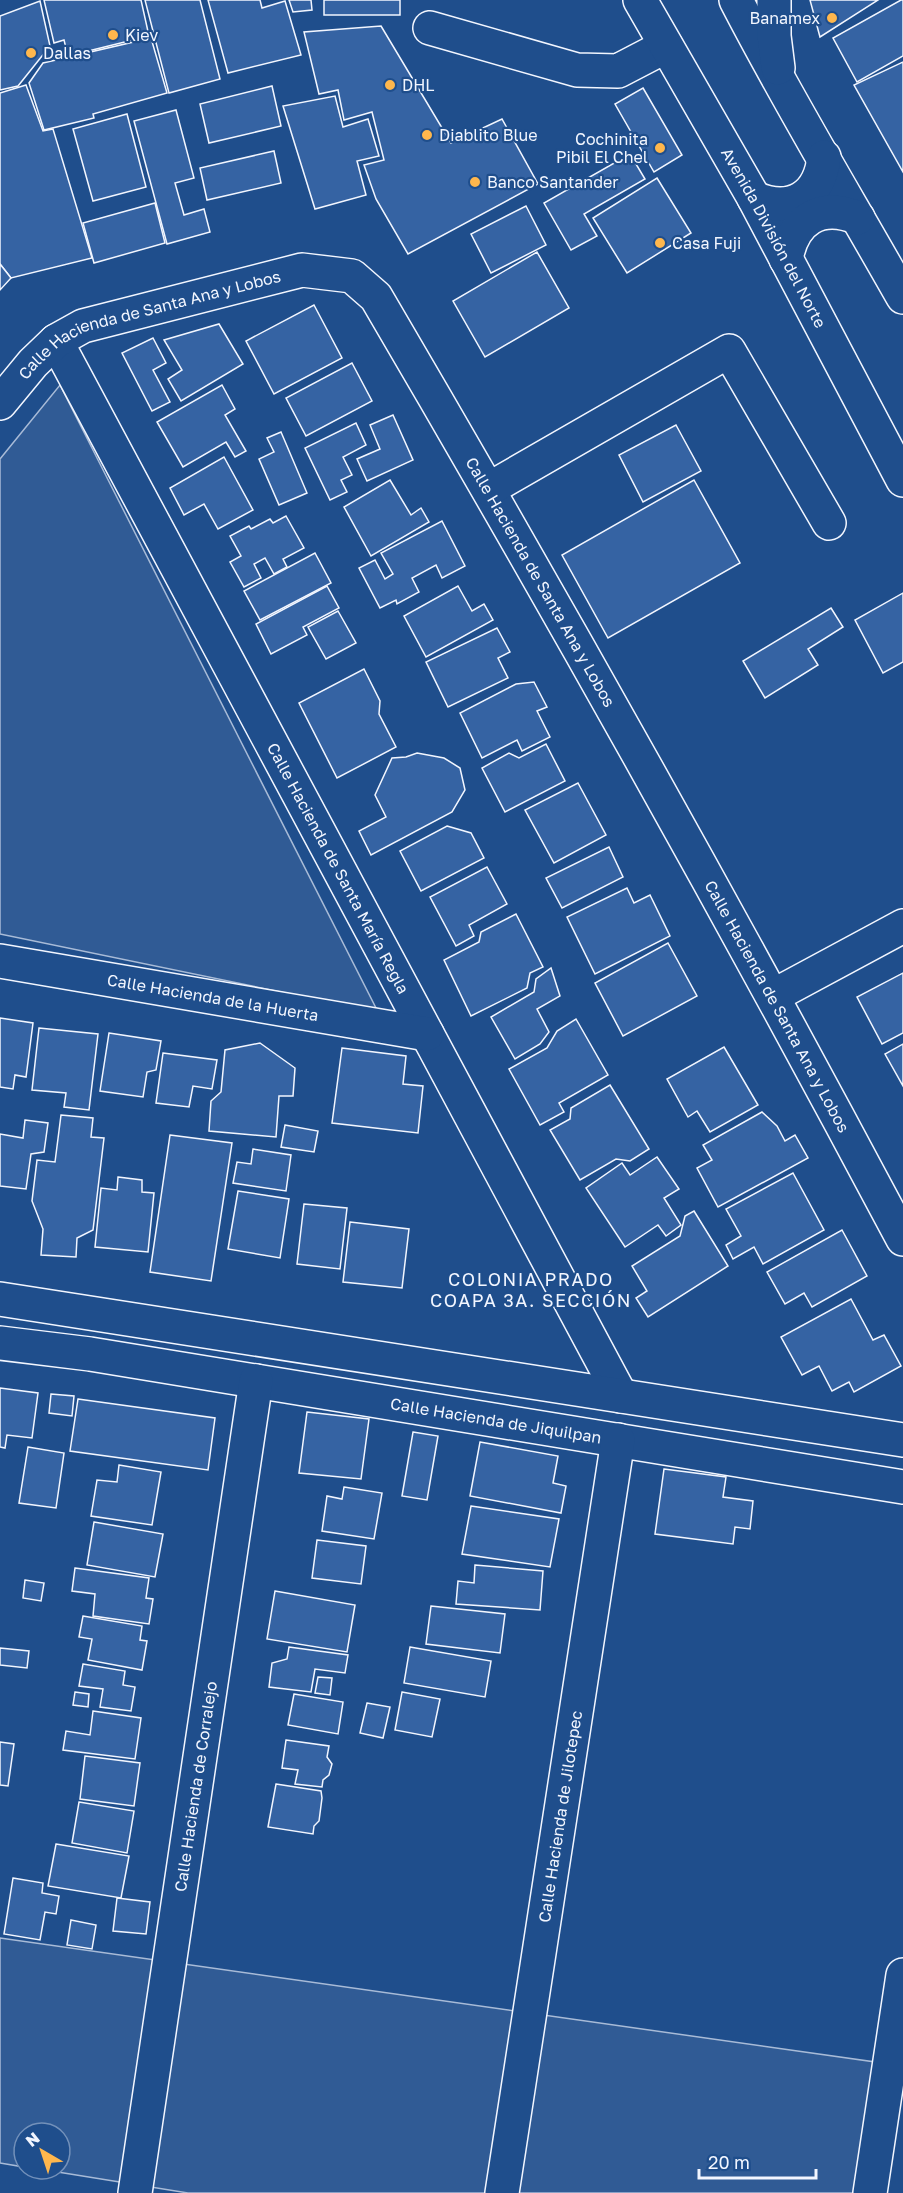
<svg xmlns="http://www.w3.org/2000/svg" width="903" height="2193" font-family="'Golos Text',sans-serif">
  <style>
    .green { fill: #305b95; stroke: #a8bbd7; stroke-width: 1.5 }
    .building { fill: #3563a3; stroke: #f2f6ff; stroke-width: 1.5 }
    .lines { fill: none; stroke-linecap: round; stroke-linejoin: round }
    .minor-casing { stroke: #f2f6ff; stroke-width: 36 }
    .major-casing { stroke: #f2f6ff; stroke-width: 36 }
    .minor { stroke: #1f4e8c; stroke-width: 33 }
    .major { stroke: #1f4e8c; stroke-width: 33 }
    .poi-dot { fill: #ffb74d; stroke: #1f4e8c; stroke-width: 2 }
    .labels { text-anchor: middle; dominant-baseline: central; stroke-width: 4.5; stroke-linejoin: round; paint-order: stroke }
    .poi-label { font-size: 16px; fill: #f2f6ff; stroke: #1f4e8c; text-anchor: start }
    .street-label { font-size: 16px; fill: #f2f6ff; stroke: #1f4e8c }
    .neighbourhood-label { font-size: 18px; letter-spacing: 1.5px; fill: #f2f6ff; stroke: #1f4e8c }
  </style>
  <rect width="100%" height="100%" fill="#1f4e8c"/>
  <g class="green">
    <polygon points="60,385 378,1012 0,934 0,459"/>
    <polygon points="0,1938 875,2062 855,2193 188,2193 39,2169 60,2169 60,2133 24,2133 24,2167 0,2163"/>
  </g>
  <g class="building">
    <polygon points="44,0 141,0 149,36 68,56 64,40 54,43"/>
    <polygon points="145,0 200,0 220,79 169,93"/>
    <polygon points="208,0 260,0 262,8 285,1 301,55 228,73"/>
    <polygon points="289,0 311,0 312,10 293,12"/>
    <rect x="324" y="0" width="76" height="15"/>
    <polygon points="810,0 878,0 820,37"/>
    <polygon points="901,0 903,0 903,56 857,82 833,38"/>
    <polygon points="40,1 50,46 18,86 0,90 0,16"/>
    <polygon points="381,26 451,143 502,119 538,184 408,254 376,199 364,165 384,160 372,112 344,120 338,90 319,94 304,32"/>
    <polygon points="151,38 167,93 93,114 94,118 44,130 29,83 43,63"/>
    <polygon points="903,62 903,172 854,85"/>
    <polygon points="26,85 43,131 53,129 92,258 11,278 0,264 0,93"/>
    <polygon points="272,86 281,126 209,143 200,104"/>
    <polygon points="643,88 682,155 654,172 615,104"/>
    <polygon points="335,96 343,127 368,119 379,156 357,161 366,195 315,209 283,106"/>
    <polygon points="176,110 194,178 175,183 184,215 204,209 210,232 167,244 134,121"/>
    <polygon points="127,114 146,187 93,201 73,129"/>
    <polygon points="274,151 281,183 207,200 200,168"/>
    <polygon points="630,154 645,179 584,214 597,236 571,250 544,203"/>
    <polygon points="657,178 691,233 627,273 593,218"/>
    <polygon points="155,203 165,243 94,263 83,223"/>
    <polygon points="526,206 546,245 491,273 471,234"/>
    <polygon points="537,252 569,308 485,357 453,301"/>
    <polygon points="0,264 11,278 0,290"/>
    <polygon points="314,305 342,358 274,394 246,341"/>
    <polygon points="219,324 243,364 181,401 168,379 182,370 164,340"/>
    <polygon points="153,338 166,363 153,370 170,402 152,411 122,353"/>
    <polygon points="352,363 372,401 306,436 286,398"/>
    <polygon points="222,385 235,409 225,415 246,451 235,457 226,442 183,467 157,422"/>
    <polygon points="393,415 413,460 367,481 357,459 380,449 370,425"/>
    <polygon points="356,423 366,445 343,457 352,475 341,480 347,492 330,500 305,448"/>
    <polygon points="676,425 701,471 643,502 619,455"/>
    <polygon points="281,432 307,493 279,505 259,459 274,452 267,438"/>
    <polygon points="224,457 253,510 218,529 204,504 184,515 170,488"/>
    <polygon points="390,480 411,515 421,508 429,522 371,556 344,507"/>
    <polygon points="694,480 740,563 608,638 562,555"/>
    <polygon points="286,516 304,548 283,559 287,567 274,574 265,558 254,564 261,578 244,587 230,562 241,556 230,536 249,526 251,529 270,519 273,523"/>
    <polygon points="442,521 465,566 442,578 436,565 412,578 419,592 397,604 396,600 380,608 359,568 375,560 385,579 393,574 381,553"/>
    <polygon points="315,553 331,583 260,620 244,591"/>
    <polygon points="327,586 339,608 303,627 307,635 271,654 256,624"/>
    <polygon points="458,586 472,611 484,604 493,620 426,657 404,616"/>
    <polygon points="903,593 903,662 883,673 855,620"/>
    <polygon points="831,608 843,627 808,649 818,665 765,698 743,661"/>
    <polygon points="338,611 356,643 326,659 308,627"/>
    <polygon points="497,628 510,652 498,658 508,678 448,707 426,662"/>
    <polygon points="364,669 380,701 379,714 396,747 337,778 299,703"/>
    <polygon points="534,682 547,707 537,711 550,737 522,751 517,740 482,758 460,713 516,684"/>
    <polygon points="546,744 565,781 505,812 482,768 509,753 519,758"/>
    <polygon points="417,753 444,758 460,768 465,790 452,812 371,855 359,831 386,817 375,795 392,758 406,757"/>
    <polygon points="578,783 606,835 554,863 525,810"/>
    <polygon points="447,826 471,833 484,858 421,891 400,851"/>
    <polygon points="609,847 623,877 562,908 546,878"/>
    <polygon points="487,867 507,904 469,925 474,936 456,946 430,897"/>
    <polygon points="627,888 634,903 650,895 670,936 595,974 567,917"/>
    <polygon points="516,914 543,967 530,973 527,988 471,1016 444,960 479,942 481,932"/>
    <polygon points="668,943 697,996 623,1036 595,983"/>
    <polygon points="551,968 560,996 537,1009 549,1032 540,1044 515,1059 491,1017 534,992 536,979"/>
    <polygon points="903,973 903,1033 882,1044 857,997"/>
    <polygon points="0,1018 33,1023 26,1077 15,1075 13,1089 0,1087"/>
    <polygon points="576,1019 608,1075 559,1103 564,1112 540,1125 509,1069 547,1048 557,1031"/>
    <polygon points="39,1028 98,1034 89,1110 64,1107 66,1093 32,1090"/>
    <polygon points="109,1033 161,1041 156,1070 147,1072 143,1097 100,1091"/>
    <polygon points="260,1043 295,1068 293,1096 279,1096 276,1137 209,1131 211,1101 221,1092 225,1050"/>
    <polygon points="903,1044 903,1086 885,1054"/>
    <polygon points="724,1047 758,1105 710,1132 697,1111 688,1117 667,1079"/>
    <polygon points="342,1048 406,1056 403,1084 423,1086 418,1133 332,1123"/>
    <polygon points="163,1053 217,1060 212,1089 193,1086 189,1107 156,1103"/>
    <polygon points="610,1085 649,1149 630,1161 616,1159 580,1180 550,1130 570,1119 571,1108"/>
    <polygon points="762,1112 777,1126 785,1141 795,1135 808,1158 718,1207 697,1168 712,1160 703,1145"/>
    <polygon points="61,1115 93,1118 91,1137 104,1138 93,1230 77,1238 76,1257 41,1255 43,1229 32,1201 37,1160 55,1162"/>
    <polygon points="25,1120 48,1123 44,1152 31,1154 26,1189 0,1186 0,1134 23,1138"/>
    <polygon points="285,1125 318,1131 314,1152 281,1147"/>
    <polygon points="170,1135 232,1143 211,1281 150,1272"/>
    <polygon points="253,1149 291,1155 286,1191 233,1183 237,1162 251,1164"/>
    <polygon points="657,1157 679,1189 664,1198 681,1225 666,1236 658,1225 625,1247 586,1188 622,1163 630,1175"/>
    <polygon points="793,1173 824,1230 763,1264 754,1247 733,1259 726,1245 741,1236 726,1209"/>
    <polygon points="118,1177 142,1180 142,1192 154,1193 148,1252 95,1247 101,1188 117,1190"/>
    <polygon points="238,1191 289,1199 280,1258 228,1249"/>
    <polygon points="304,1204 347,1208 340,1269 297,1264"/>
    <polygon points="694,1211 728,1266 648,1317 636,1298 647,1291 632,1266 680,1236 685,1216"/>
    <polygon points="350,1222 409,1229 402,1288 343,1282"/>
    <polygon points="842,1230 867,1276 812,1307 804,1293 785,1304 767,1272"/>
    <polygon points="851,1299 873,1340 884,1335 901,1366 854,1392 849,1382 832,1391 819,1366 802,1375 781,1337"/>
    <polygon points="0,1388 38,1393 32,1438 7,1435 5,1448 0,1447"/>
    <polygon points="51,1394 74,1396 72,1416 49,1413"/>
    <polygon points="78,1399 215,1418 208,1470 70,1451"/>
    <polygon points="307,1412 369,1419 361,1479 299,1473"/>
    <polygon points="413,1432 438,1436 427,1500 402,1496"/>
    <polygon points="480,1442 558,1456 553,1483 566,1486 561,1513 470,1496"/>
    <polygon points="28,1447 64,1453 56,1508 19,1503"/>
    <polygon points="119,1465 161,1472 152,1525 91,1516 97,1480 117,1482"/>
    <polygon points="664,1469 726,1477 723,1497 753,1501 750,1529 735,1527 733,1544 655,1534"/>
    <polygon points="344,1487 382,1493 374,1539 322,1531 327,1496 342,1499"/>
    <polygon points="471,1506 559,1519 550,1567 462,1554"/>
    <polygon points="94,1522 163,1534 155,1577 87,1565"/>
    <polygon points="317,1540 366,1546 361,1584 312,1578"/>
    <polygon points="475,1565 543,1571 540,1610 456,1604 458,1581 474,1583"/>
    <polygon points="75,1568 149,1578 146,1598 153,1599 149,1624 93,1616 95,1594 72,1591"/>
    <polygon points="25,1580 44,1583 41,1601 23,1598"/>
    <polygon points="275,1591 355,1605 347,1652 267,1639"/>
    <polygon points="431,1606 505,1614 500,1653 426,1644"/>
    <polygon points="83,1616 142,1626 140,1640 147,1641 142,1670 88,1660 92,1639 79,1637"/>
    <polygon points="289,1647 348,1655 345,1673 315,1669 311,1692 269,1687 272,1663 287,1659"/>
    <polygon points="410,1647 491,1661 485,1697 404,1683"/>
    <polygon points="0,1648 29,1651 27,1668 0,1665"/>
    <polygon points="83,1664 125,1671 123,1685 135,1687 131,1711 100,1707 103,1689 79,1686"/>
    <polygon points="318,1677 332,1678 330,1695 315,1693"/>
    <polygon points="75,1692 89,1694 88,1707 73,1705"/>
    <polygon points="402,1692 440,1699 432,1737 395,1730"/>
    <polygon points="294,1694 343,1702 338,1734 288,1725"/>
    <polygon points="367,1703 390,1707 383,1738 360,1733"/>
    <polygon points="93,1711 141,1718 135,1759 63,1750 66,1731 90,1735"/>
    <polygon points="286,1740 329,1746 327,1757 332,1764 329,1775 323,1780 322,1787 295,1784 298,1770 282,1768"/>
    <polygon points="0,1742 14,1744 8,1786 0,1785"/>
    <polygon points="85,1756 140,1763 134,1806 80,1799"/>
    <polygon points="276,1784 321,1791 322,1798 319,1821 314,1826 313,1834 268,1827"/>
    <polygon points="79,1802 134,1811 127,1853 72,1843"/>
    <polygon points="56,1844 129,1856 121,1898 48,1886"/>
    <polygon points="13,1878 43,1883 42,1893 59,1896 56,1914 45,1912 40,1940 4,1934"/>
    <polygon points="117,1898 150,1902 146,1934 113,1931"/>
    <polygon points="71,1920 96,1925 92,1949 67,1945"/>
  </g>
  <g class="lines">
    <defs>
      <g id="minor">
        <polyline points="430,28 577,70 618,71 666,46"/>
        <path id="s1" d="M56,341L621,1396"/>
        <path id="s2" d="M0,403L33,363L56,341L83,326L302,270L352,276L376,297C558,607 734,921 903,1239"/>
        <polyline points="489,489 729,351 829,523"/>
        <path id="s3" d="M0,961L427,1034"/>
        <polyline points="773,996 903,926"/>
        <polyline points="0,1299 903,1440"/>
        <path id="s4" d="M0,1343L90,1354L903,1487"/>
        <path id="s5" d="M135,2193L256,1381"/>
        <path id="s6" d="M502,2193L618,1440"/>
        <polyline points="870,2193 903,1975"/>
      </g>
      <g id="major">
        <path id="s7" d="M640,0L754,198L903,480"/>
        <path d="M736,0C788,101 847,198 903,297"/>
        <polyline points="774,0 774,36 778,68"/>
        <path d="M754,198C791,214 820,197 824,157"/>
        <path d="M786,259C793,220 820,202 858,218"/>
      </g>
    </defs>
    <use href="#minor" class="minor-casing"/>
    <use href="#major" class="major-casing"/>
    <use href="#minor" class="minor"/>
    <use href="#major" class="major"/>
  </g>
  <g class="poi-dot">
    <circle cx="832" cy="18" r="6"/>
    <circle cx="113" cy="35" r="6"/>
    <circle cx="31" cy="53" r="6"/>
    <circle cx="390" cy="85" r="6"/>
    <circle cx="427" cy="135" r="6"/>
    <circle cx="660" cy="148" r="6"/>
    <circle cx="475" cy="182" r="6"/>
    <circle cx="660" cy="243" r="6"/>
  </g>
  <g class="labels">
    <g class="poi-label">
      <text x="820" y="18" text-anchor="end">Banamex</text>
      <text x="125" y="35">Kiev</text>
      <text x="43" y="53">Dallas</text>
      <text x="402" y="85">DHL</text>
      <text x="439" y="135">Diablito Blue</text>
      <text x="648" y="139" text-anchor="end">Cochinita<tspan x="648" dy="18">Pibil El Chel</tspan></text>
      <text x="487" y="182">Banco Santander</text>
      <text x="672" y="243">Casa Fuji</text>
    </g>
    <g class="street-label">
      <text stroke="none"><textPath href="#s7" startOffset="273">Avenida División del Norte</textPath></text>
      <text stroke="none"><textPath href="#s2" startOffset="176">Calle Hacienda de Santa Ana y Lobos</textPath></text>
      <text stroke="none"><textPath href="#s2" startOffset="752">Calle Hacienda de Santa Ana y Lobos</textPath></text>
      <text stroke="none"><textPath href="#s1" startOffset="598">Calle Hacienda de Santa María Regla</textPath></text>
      <text stroke="none"><textPath href="#s3" startOffset="216">Calle Hacienda de la Huerta</textPath></text>
      <text stroke="none"><textPath href="#s2" startOffset="1238">Calle Hacienda de Santa Ana y Lobos</textPath></text>
      <text stroke="none"><textPath href="#s4" startOffset="502">Calle Hacienda de Jiquilpan</textPath></text>
      <text stroke="none"><textPath href="#s5" startOffset="411">Calle Hacienda de Corralejo</textPath></text>
      <text stroke="none"><textPath href="#s6" startOffset="381">Calle Hacienda de Jilotepec</textPath></text>
    </g>
    <g class="neighbourhood-label">
      <text x="531" y="1279">COLONIA PRADO<tspan x="531" dy="21">COAPA 3A. SECCIÓN</tspan></text>
    </g>
  </g>
  <g transform="translate(42 2151) rotate(321)"><circle r="28" fill="#1f4e8c" stroke="#7391ba" stroke-width="1.5"/>
  <path d="M0-4.5L10 22L0 15L-10 22Z" fill="#ffb74d"/>
  <text y="-9" font-size="16" font-weight="bold" text-anchor="middle" fill="#f2f6ff">N</text>
  </g>
  <path d="M699 2169v9h117v-9" fill="none" stroke="#f2f6ff" stroke-width="3"/>
  <text x="708" y="2169" font-size="18" fill="#f2f6ff" stroke="#1f4e8c" stroke-width="4.5" paint-order="stroke">20 m</text>
</svg>
